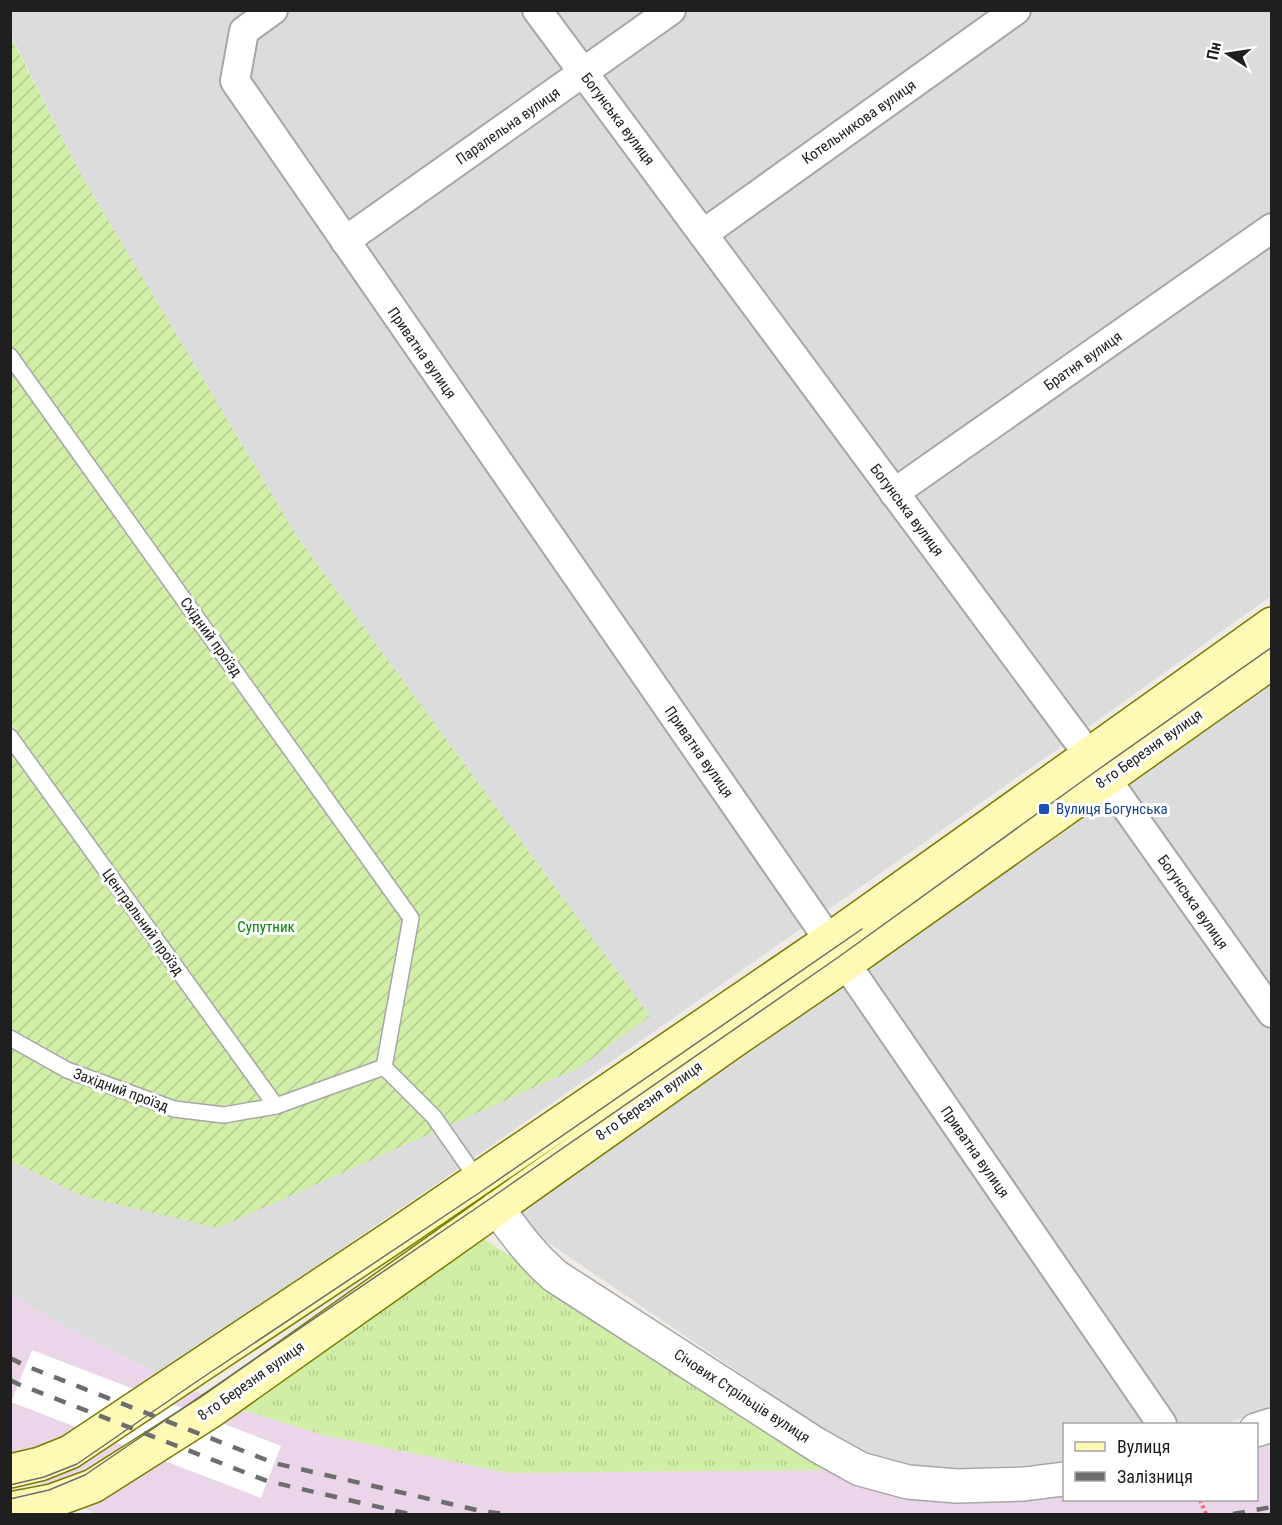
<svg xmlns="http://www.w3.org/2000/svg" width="1282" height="1525" font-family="'Roboto Condensed',sans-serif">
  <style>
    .residential { fill: #dddcdc }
    .industrial { fill: #ead6e8 }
    .grass { fill: url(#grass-tufts) }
    .garden { fill: url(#garden-furrows) }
    .pier { fill: #fff }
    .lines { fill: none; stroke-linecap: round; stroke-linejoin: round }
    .service-casing { stroke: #a6a6a6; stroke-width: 18 }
    .minor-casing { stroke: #a6a6a6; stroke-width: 32 }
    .tertiary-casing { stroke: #a6a6a6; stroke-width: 36 }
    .secondary-casing { stroke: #7b7c00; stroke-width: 36 }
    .path { stroke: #ff6767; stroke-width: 4; stroke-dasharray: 3 3; stroke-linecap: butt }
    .service { stroke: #fff; stroke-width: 15 }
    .minor { stroke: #fff; stroke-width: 28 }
    .tertiary { stroke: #fff; stroke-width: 33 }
    .secondary { stroke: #fefab5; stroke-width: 33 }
    .tram { stroke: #6d6d6d; stroke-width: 1.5 }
    .rail { stroke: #6d6d6d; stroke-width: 4.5; stroke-dasharray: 12 12; stroke-linecap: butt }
    .transit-dot { fill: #1a4fb4; stroke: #fff; stroke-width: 2 }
    .labels { text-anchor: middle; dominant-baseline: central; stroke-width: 6; stroke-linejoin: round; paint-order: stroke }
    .street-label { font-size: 15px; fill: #1f1f1f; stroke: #fff }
    .transit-label { font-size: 15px; fill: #164399; stroke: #fff; text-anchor: start }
    .park-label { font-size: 15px; fill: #068604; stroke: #fff }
  </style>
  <defs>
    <pattern id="grass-tufts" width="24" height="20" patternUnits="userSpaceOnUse" patternTransform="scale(1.5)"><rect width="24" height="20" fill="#d1eea7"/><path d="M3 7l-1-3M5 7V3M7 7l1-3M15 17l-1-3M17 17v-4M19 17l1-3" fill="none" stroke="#b3cc8f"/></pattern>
    <pattern id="garden-furrows" width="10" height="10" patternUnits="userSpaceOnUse" patternTransform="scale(1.5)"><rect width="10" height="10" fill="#d1eea7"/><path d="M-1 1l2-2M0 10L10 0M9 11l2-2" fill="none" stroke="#b3cc8f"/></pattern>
  </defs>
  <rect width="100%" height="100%" fill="#f0ebe4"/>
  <g class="residential">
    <polygon points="11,10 1271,11 1271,596 1062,746 432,1187 158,1374 55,1320 11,1295 11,1161 82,1196 650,1016 298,538 80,173 11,35"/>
    <polygon points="1271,677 1271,1407 1225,1424 1064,1424 1064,1461 1046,1464 957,1469 911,1466 867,1453 825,1431 506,1214"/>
  </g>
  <polygon class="industrial" points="11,1295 55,1320 158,1374 228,1406 324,1435 509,1473 829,1470 854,1484 905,1499 957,1502 1064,1494 1064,1500 1256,1500 1257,1448 1271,1442 1272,1514 95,1514 11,1465"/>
  <polygon class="grass" points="477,1234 809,1459 829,1470 509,1473 324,1435 228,1406"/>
  <polygon class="garden" points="10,35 80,173 298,538 650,1016 580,1067 218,1228 82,1196 11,1161"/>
  <polygon class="pier" points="32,1350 281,1446 261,1498 11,1402"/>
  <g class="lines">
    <defs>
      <g id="service">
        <polyline points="10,356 411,918 384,1067"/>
        <polyline points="10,737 276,1106"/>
        <polyline points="10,1038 67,1070 174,1109 224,1115 276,1106 384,1067"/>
        <polyline points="384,1067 434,1117 478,1180"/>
      </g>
      <g id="minor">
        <polyline points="273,10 244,31 235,81 829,940"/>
        <polyline points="537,10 1088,754"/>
        <polyline points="703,234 1016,10"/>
        <polyline points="345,241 671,10"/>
        <polyline points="894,493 1272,228"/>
        <polyline points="1107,780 1272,1013"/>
        <polyline points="846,964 1162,1424"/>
      </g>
      <g id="tertiary">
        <path d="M497,1208C516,1234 530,1254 555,1276L817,1445L860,1469L908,1482L957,1486L1024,1484L1064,1479"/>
        <polyline points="1256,1430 1272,1425"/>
      </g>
      <g id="secondary">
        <polyline points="10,1471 40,1464 70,1452 393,1237 829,940 1272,624"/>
        <polyline points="10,1509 52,1501 93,1486 211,1411 729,1044 846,964 1272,662"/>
      </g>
    </defs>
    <use href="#service" class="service-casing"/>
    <use href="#minor" class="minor-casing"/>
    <use href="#tertiary" class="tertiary-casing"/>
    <use href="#secondary" class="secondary-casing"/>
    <polyline class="path" points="1200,1500 1206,1514"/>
    <use href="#service" class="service"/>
    <use href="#minor" class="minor"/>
    <use href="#tertiary" class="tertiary"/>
    <use href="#secondary" class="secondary"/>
    <g class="tram">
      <polyline points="10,1485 44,1477 77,1464 193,1384 485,1189 862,929"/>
      <polyline points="10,1499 49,1490 85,1475 491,1198 840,956 1099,769 1272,647"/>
    </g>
    <g class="rail">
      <polyline points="10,1358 26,1366 274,1463 481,1511 505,1514"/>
      <polyline points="10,1380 18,1384 267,1481 409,1514"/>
      <polyline points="1233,1514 1272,1507"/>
    </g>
  </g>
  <rect class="transit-dot" x="1038" y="803" width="12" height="12" rx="3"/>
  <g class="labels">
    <g class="street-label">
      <text transform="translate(618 119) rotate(53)">Богунська вулиця</text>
      <text transform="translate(859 122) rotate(-35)">Котельникова вулиця</text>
      <text transform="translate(508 126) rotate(-35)">Паралельна вулиця</text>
      <text transform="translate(422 353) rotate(55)">Приватна вулиця</text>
      <text transform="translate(1083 361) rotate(-35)">Братня вулиця</text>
      <text transform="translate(907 510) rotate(53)">Богунська вулиця</text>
      <text transform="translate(211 637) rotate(54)">Східний проїзд</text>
      <text transform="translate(1149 749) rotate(-35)">8-го Березня вулиця</text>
      <text transform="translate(699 752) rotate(55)">Приватна вулиця</text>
      <text transform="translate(1193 902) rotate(55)">Богунська вулиця</text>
      <text transform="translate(143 922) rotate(54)">Центральний проїзд</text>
      <text transform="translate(121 1090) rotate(20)">Західний проїзд</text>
      <text transform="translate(649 1101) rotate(-35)">8-го Березня вулиця</text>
      <text transform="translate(975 1152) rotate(55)">Приватна вулиця</text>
      <text transform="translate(251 1381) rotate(-35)">8-го Березня вулиця</text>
      <text transform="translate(742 1396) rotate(33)">Січових Стрільців вулиця</text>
    </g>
    <g class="transit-label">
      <text x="1056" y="809">Вулиця Богунська</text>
    </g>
    <g class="park-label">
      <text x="266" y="927">Супутник</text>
    </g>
  </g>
  <rect width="1282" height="1525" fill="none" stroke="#1f1f1f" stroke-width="24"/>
  <rect x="1063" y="1423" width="195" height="78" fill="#ffffff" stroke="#a5a5a5" stroke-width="1.5"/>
  <rect x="1075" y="1442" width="30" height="9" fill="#fefab5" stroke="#a5a5a5" stroke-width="1.5"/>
  <text x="1117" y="1453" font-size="18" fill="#1f1f1f">Вулиця</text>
  <rect x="1075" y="1472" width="30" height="9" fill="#6d6d6d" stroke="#a5a5a5" stroke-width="1.5"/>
  <text x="1117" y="1483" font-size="18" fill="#1f1f1f">Залізниця</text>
  <g transform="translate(1228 54) rotate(282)" stroke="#ffffff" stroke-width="4.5" paint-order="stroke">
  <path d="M0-4.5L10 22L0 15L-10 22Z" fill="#1f1f1f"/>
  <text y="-9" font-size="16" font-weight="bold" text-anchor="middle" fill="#1f1f1f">Пн</text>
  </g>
</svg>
